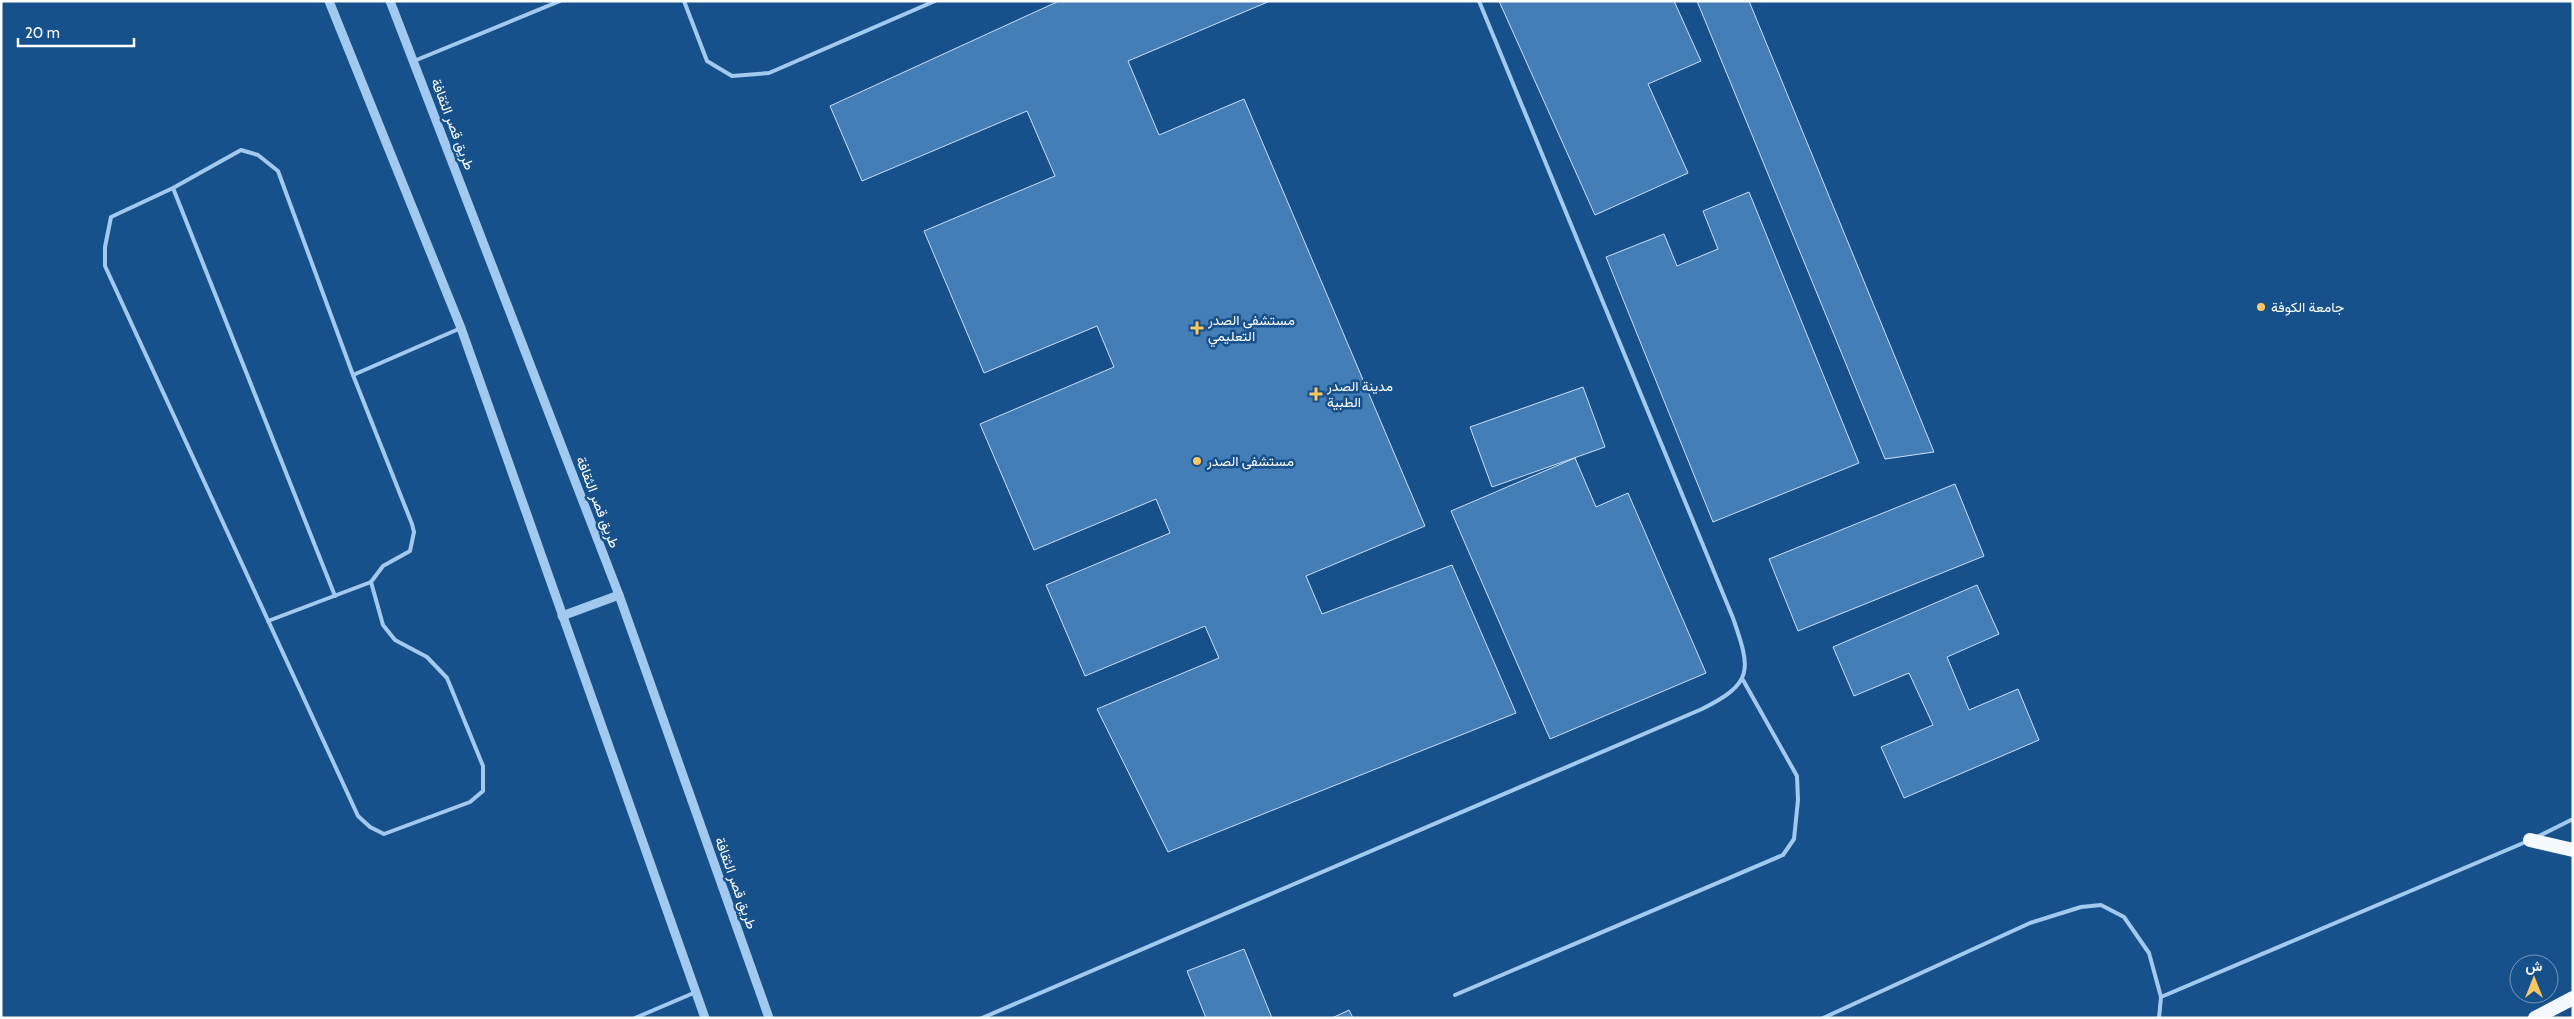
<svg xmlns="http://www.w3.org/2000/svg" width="2574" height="1019" font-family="Cabin,Vazirmatn,sans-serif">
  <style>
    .building { fill: #447eb7; stroke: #c8e2fb }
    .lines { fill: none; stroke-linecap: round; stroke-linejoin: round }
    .service { stroke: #a2c9ef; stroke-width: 4 }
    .tertiary { stroke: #a2c9ef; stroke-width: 9 }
    .trunk { stroke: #f4f9ff; stroke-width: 14 }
    .poi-dot { fill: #ffc760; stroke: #17518c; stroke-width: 2 }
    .labels { text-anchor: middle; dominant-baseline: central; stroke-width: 5; stroke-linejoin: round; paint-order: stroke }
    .street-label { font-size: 14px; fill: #fff; stroke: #17518c }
    .poi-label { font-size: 14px; fill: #fff; stroke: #17518c; text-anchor: start }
  </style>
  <rect width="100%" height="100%" fill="#17518c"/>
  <g class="building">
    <polygon points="1059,1 1270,1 1128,61 1159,135 1244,99 1425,526 1306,576 1322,614 1452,565 1516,713 1168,852 1097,709 1219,658 1205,626 1085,676 1046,585 1170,533 1156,499 1034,550 980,424 1114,367 1097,326 984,373 924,231 1055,176 1027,111 862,181 830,106"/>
    <polygon points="1499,1 1674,1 1701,61 1648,84 1688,173 1595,215"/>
    <polygon points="1697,1 1749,1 1934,452 1885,459"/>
    <polygon points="1749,192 1859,463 1713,522 1606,257 1664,234 1677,266 1718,249 1703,211"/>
    <polygon points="1583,387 1605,447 1492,487 1470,427"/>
    <polygon points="1575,458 1596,507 1628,493 1706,673 1550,739 1451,511"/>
    <polygon points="1955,484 1984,556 1798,631 1769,559"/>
    <polygon points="1977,585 1999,634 1947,657 1969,710 2018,689 2039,740 1904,798 1881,747 1933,725 1909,673 1854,696 1833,647"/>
    <polygon points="1244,949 1272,1018 1206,1018 1187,971"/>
    <polygon points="1349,1010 1353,1018 1332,1018"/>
  </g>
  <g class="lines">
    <g class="service">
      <polyline points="684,1 707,61 732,76 769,73 935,1"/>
      <polyline points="414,61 560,1"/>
      <polygon points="241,150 258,155 278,171 353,375 412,524 414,532 410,551 383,566 371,582 383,625 395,640 427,657 447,678 483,766 483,791 470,802 384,834 370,827 358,816 105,266 105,247 111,217 173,188"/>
      <polyline points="173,188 335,596"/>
      <polyline points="353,375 461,328"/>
      <polyline points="268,621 371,582"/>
      <polyline points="2537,837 2573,819"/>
      <polyline points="1455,995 1783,855 1794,839 1798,800 1797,776 1743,680"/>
      <polyline points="2161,997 2528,841"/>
      <polyline points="635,1018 696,992"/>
      <path d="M982,1018L1702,709C1754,683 1751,670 1733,618L1479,1"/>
      <polyline points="1823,1018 2030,923 2081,907 2101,905 2124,917 2149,953 2161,997 2159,1018"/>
    </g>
    <g class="tertiary">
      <polyline points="329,1 461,328 705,1018"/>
      <polyline points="390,1 619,595 769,1018"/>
      <polyline points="562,616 619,595"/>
    </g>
    <g class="trunk">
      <polyline points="2530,840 2573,850"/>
      <polyline points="2535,1018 2573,998"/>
    </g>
  </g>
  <g class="poi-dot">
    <circle cx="2261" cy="307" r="5"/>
    <path d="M1194.5 320.5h5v5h5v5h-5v5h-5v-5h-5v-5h5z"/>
    <path d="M1313.5 386.5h5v5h5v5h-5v5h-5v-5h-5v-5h5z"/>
    <circle cx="1197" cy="461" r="5"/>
  </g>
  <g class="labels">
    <g class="street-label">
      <text transform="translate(453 124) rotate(69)">طريق قصر الثقافة</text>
      <text transform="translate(598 502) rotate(69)">طريق قصر الثقافة</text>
      <text transform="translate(736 883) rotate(70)">طريق قصر الثقافة</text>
    </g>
    <g class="poi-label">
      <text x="2271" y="307">جامعة الكوفة</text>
      <text x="1208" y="320">مستشفى الصدر<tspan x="1208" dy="16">التعليمي</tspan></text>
      <text x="1327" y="386">مدينة الصدر<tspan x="1327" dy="16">الطبية</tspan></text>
      <text x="1207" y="461">مستشفى الصدر</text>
    </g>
  </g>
  <rect width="2574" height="1019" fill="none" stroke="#ffffff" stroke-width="5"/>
  <g transform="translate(2534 979)"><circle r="24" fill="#17518c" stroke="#7497ba"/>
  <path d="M0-4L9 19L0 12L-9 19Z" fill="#ffc760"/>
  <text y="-8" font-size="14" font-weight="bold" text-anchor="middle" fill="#ffffff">ش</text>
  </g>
  <path d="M18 38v8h116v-8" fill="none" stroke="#ffffff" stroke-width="2.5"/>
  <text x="25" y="38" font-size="15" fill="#ffffff" stroke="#17518c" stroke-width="4" paint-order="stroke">20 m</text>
</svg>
